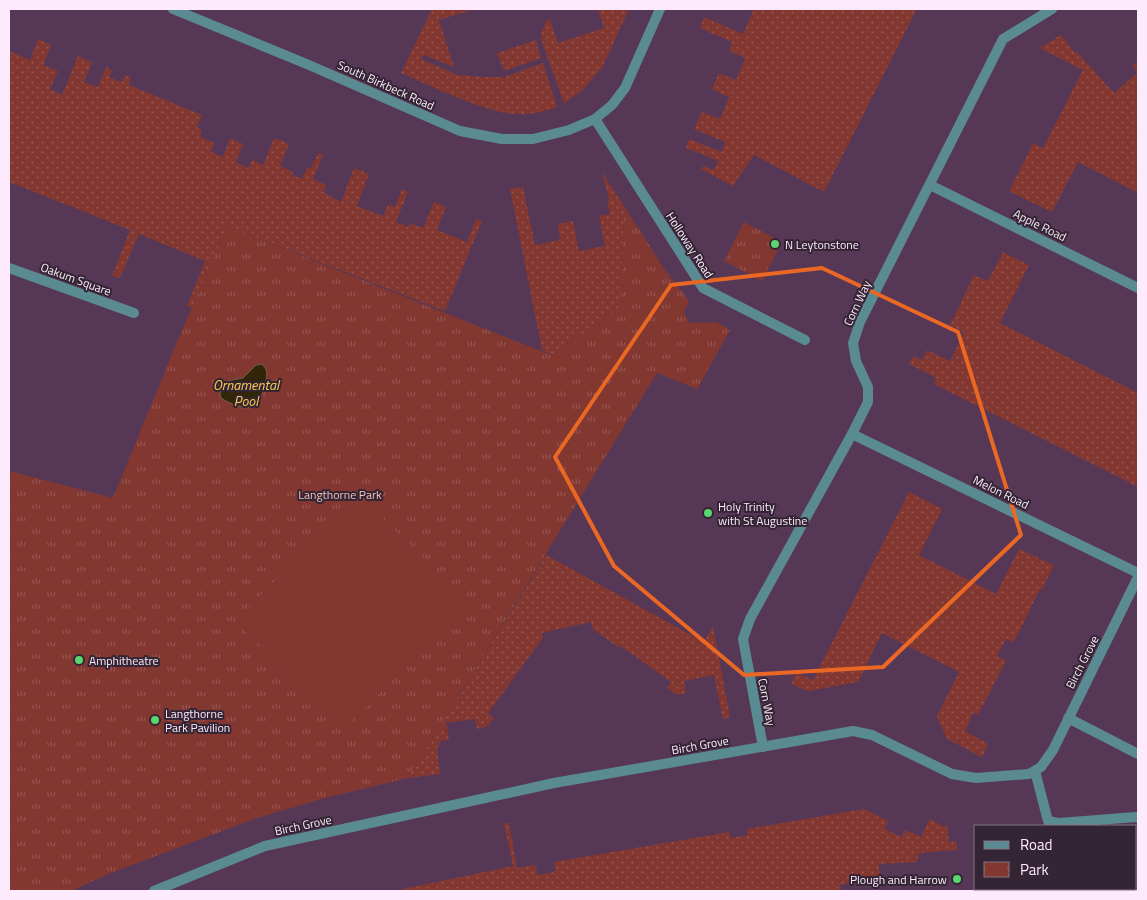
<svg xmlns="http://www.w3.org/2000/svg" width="1147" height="900" font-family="'Titillium Web',sans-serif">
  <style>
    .grass { fill: url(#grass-dots) }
    .park { fill: url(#park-tufts) }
    .pitch { fill: #833731 }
    .water { fill: #322608; stroke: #6f6151 }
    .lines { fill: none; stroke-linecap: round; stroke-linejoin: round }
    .street { stroke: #5a8b92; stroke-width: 10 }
    .marked { fill: none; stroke: #ea6824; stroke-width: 4; stroke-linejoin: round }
    .poi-dot { fill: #5ad56f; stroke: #332533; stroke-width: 2 }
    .labels { text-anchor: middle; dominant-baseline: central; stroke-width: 4; stroke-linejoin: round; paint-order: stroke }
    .street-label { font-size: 12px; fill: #fdeafc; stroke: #332533 }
    .poi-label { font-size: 12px; fill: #fdeafc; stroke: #332533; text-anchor: start }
    .park-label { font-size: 12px; fill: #f7c3bc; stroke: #332533 }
    .water-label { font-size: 14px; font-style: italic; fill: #fecc4d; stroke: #332533 }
  </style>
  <defs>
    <pattern id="grass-dots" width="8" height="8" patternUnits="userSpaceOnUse" patternTransform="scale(1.25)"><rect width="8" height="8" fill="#833731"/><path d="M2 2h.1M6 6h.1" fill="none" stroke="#955450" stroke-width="1.8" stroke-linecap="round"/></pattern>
    <pattern id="park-tufts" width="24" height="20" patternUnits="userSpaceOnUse" patternTransform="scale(1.25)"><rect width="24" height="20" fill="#833731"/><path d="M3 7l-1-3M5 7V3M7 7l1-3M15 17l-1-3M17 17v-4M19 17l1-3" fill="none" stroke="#955450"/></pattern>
  </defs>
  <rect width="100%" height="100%" fill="#563856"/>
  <g class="grass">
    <path d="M432,9H474L439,20L454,67L424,55L421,59L457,75L481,77H504L543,63L557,107C545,111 532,115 519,114C486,114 432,86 401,73Z"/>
    <polygon points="598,9 629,9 603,66 582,91 564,103 542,42 541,34 546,21 550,19 558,43 604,28"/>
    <polygon points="754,9 917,9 824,192 754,155 733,186 701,169 703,166 713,170 719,161 686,148 689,139 722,152 725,142 694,129 702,112 720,119 729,97 712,89 719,73 736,80 745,58 729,51 732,42 700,28 704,17 743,34"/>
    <polygon points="1061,35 1075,53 1077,52 1114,93 1137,73 1132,66 1138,61 1138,193 1078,162 1052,212 1009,191 1033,143 1043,148 1083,70 1040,48"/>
    <polygon points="38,39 51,45 43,65 58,71 50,89 62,95 78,56 92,62 84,82 98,87 106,67 112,70 109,77 122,82 125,75 131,78 129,85 202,115 197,127 202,130 200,137 214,143 211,152 223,157 230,138 243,144 236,162 248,168 252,160 263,165 274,138 289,144 280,166 293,172 292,175 302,179 307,168 311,169 318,153 323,155 313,179 326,185 323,192 341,202 354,168 369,174 357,206 383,216 388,205 395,207 402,189 408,192 396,222 408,227 410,223 423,228 434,202 446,207 437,230 467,242 476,219 482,221 445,311 227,226 192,308 187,306 205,261 139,234 120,278 112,276 130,230 9,182 9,51 30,60"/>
    <polygon points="536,40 541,58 504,71 497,53"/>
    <polygon points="602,172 624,206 621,307 551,355 542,350 510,189 523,187 535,245 560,240 558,224 573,221 579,251 605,246 599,216 610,214 607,200 609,199"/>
    <polygon points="1003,252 1029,265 1000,323 1138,393 1138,487 934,384 936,378 909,364 913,356 922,360 927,350 950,361 964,333 950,325 974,275 988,281"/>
    <polygon points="909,492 942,509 919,555 996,594 1019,549 1054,565 1042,590 1040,589 1014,642 1006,639 997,656 1006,661 978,715 973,713 965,731 988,744 982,757 947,739 937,716 959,672 882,633 858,682 808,691 791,684 797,673 813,680"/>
    <polygon points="546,555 704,642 713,626 730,717 723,719 714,675 684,681 686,693 677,695 667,688 671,682 619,645 618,647 593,629 591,622 542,633 543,638 488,713 494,718 488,726 477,729 475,719 446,723 449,740 441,741 437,749 440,774 408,778"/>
    <polygon points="864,809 888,821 885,829 901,837 905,830 921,837 930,819 943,826 947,826 949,842 957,842 957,850 919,853 917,862 879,864 880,879 840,885 841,891 393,891 513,866 504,823 509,823 517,868 536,865 537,875 555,872 554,862 729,832 731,838 748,835 747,829"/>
  </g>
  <g class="park">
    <polygon points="624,206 665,270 689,301 684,312 689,323 716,322 730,330 697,389 657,373 408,778 325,798 254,819 111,873 71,891 9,891 9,471 113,498 175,347 227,226 551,355 621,307"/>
    <polygon points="744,222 782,242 762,281 724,261"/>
  </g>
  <polygon class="pitch" points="359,495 469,603 344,729 235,621"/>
  <path class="water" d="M262,364C268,370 267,374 266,382C260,410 243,412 221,398L220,393L227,381L243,378L256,365Z"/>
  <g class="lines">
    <g class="street">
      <polyline points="173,9 309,65 460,131 502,139 533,139 569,130 595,119 612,105 625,88 660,9"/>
      <polyline points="595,119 703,288 805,340"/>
      <polyline points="930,185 1138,288"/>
      <polyline points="9,268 134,313"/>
      <polyline points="852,434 1138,573"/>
      <polyline points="1068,718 1138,754"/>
      <polyline points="763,747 743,639 750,619 852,434 868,402 868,387 856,361 853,343 860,322 1003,39 1052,9"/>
      <polyline points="1035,771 1048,821 1059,823 1136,817 1138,818"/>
      <polyline points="1051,889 1051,891"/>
      <polyline points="154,891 265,846 554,783 853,731 872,735 952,774 976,778 1029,774 1041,767 1053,750 1138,577"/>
    </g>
  </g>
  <path class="marked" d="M822,268L958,332L1021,535L883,667L744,675L614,566L555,457L671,285Z"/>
  <g class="poi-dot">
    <circle cx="775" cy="244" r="5"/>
    <circle cx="708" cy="513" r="5"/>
    <circle cx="79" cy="660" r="5"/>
    <circle cx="155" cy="720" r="5"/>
    <circle cx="957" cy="879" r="5"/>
  </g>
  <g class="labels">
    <g class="street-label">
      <text transform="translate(386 85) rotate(24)">South Birkbeck Road</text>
      <text transform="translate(1040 225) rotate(26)">Apple Road</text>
      <text transform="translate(690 245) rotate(57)">Holloway Road</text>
      <text transform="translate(76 279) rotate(20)">Oakum Square</text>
      <text transform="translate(857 303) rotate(-65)">Corn Way</text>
      <text transform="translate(1001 492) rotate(26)">Melon Road</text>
      <text transform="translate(1082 662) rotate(-63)">Birch Grove</text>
      <text transform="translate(767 702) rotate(79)">Corn Way</text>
      <text transform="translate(700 745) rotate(-10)">Birch Grove</text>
      <text transform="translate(303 825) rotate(-12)">Birch Grove</text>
    </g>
    <g class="poi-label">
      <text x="785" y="244">N Leytonstone</text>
      <text x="718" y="506">Holy Trinity<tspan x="718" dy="14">with St Augustine</tspan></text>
      <text x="89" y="660">Amphitheatre</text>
      <text x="165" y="713">Langthorne<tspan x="165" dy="14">Park Pavilion</tspan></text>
      <text x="947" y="879" text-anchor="end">Plough and Harrow</text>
    </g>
    <g class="park-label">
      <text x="340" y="494">Langthorne Park</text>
    </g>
    <g class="water-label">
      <text x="246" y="384">Ornamental<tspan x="246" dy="16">Pool</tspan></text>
    </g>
  </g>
  <rect width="1147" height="900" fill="none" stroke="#fdeafc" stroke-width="20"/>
  <rect x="974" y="825" width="162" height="65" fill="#332533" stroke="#847483"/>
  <rect x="984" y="841" width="25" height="8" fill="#5a8b92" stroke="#847483"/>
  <text x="1020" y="850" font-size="15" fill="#fdeafc">Road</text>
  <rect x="984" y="862" width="25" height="15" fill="url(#park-tufts)" stroke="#847483"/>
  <text x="1020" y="875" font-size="15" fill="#fdeafc">Park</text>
</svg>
